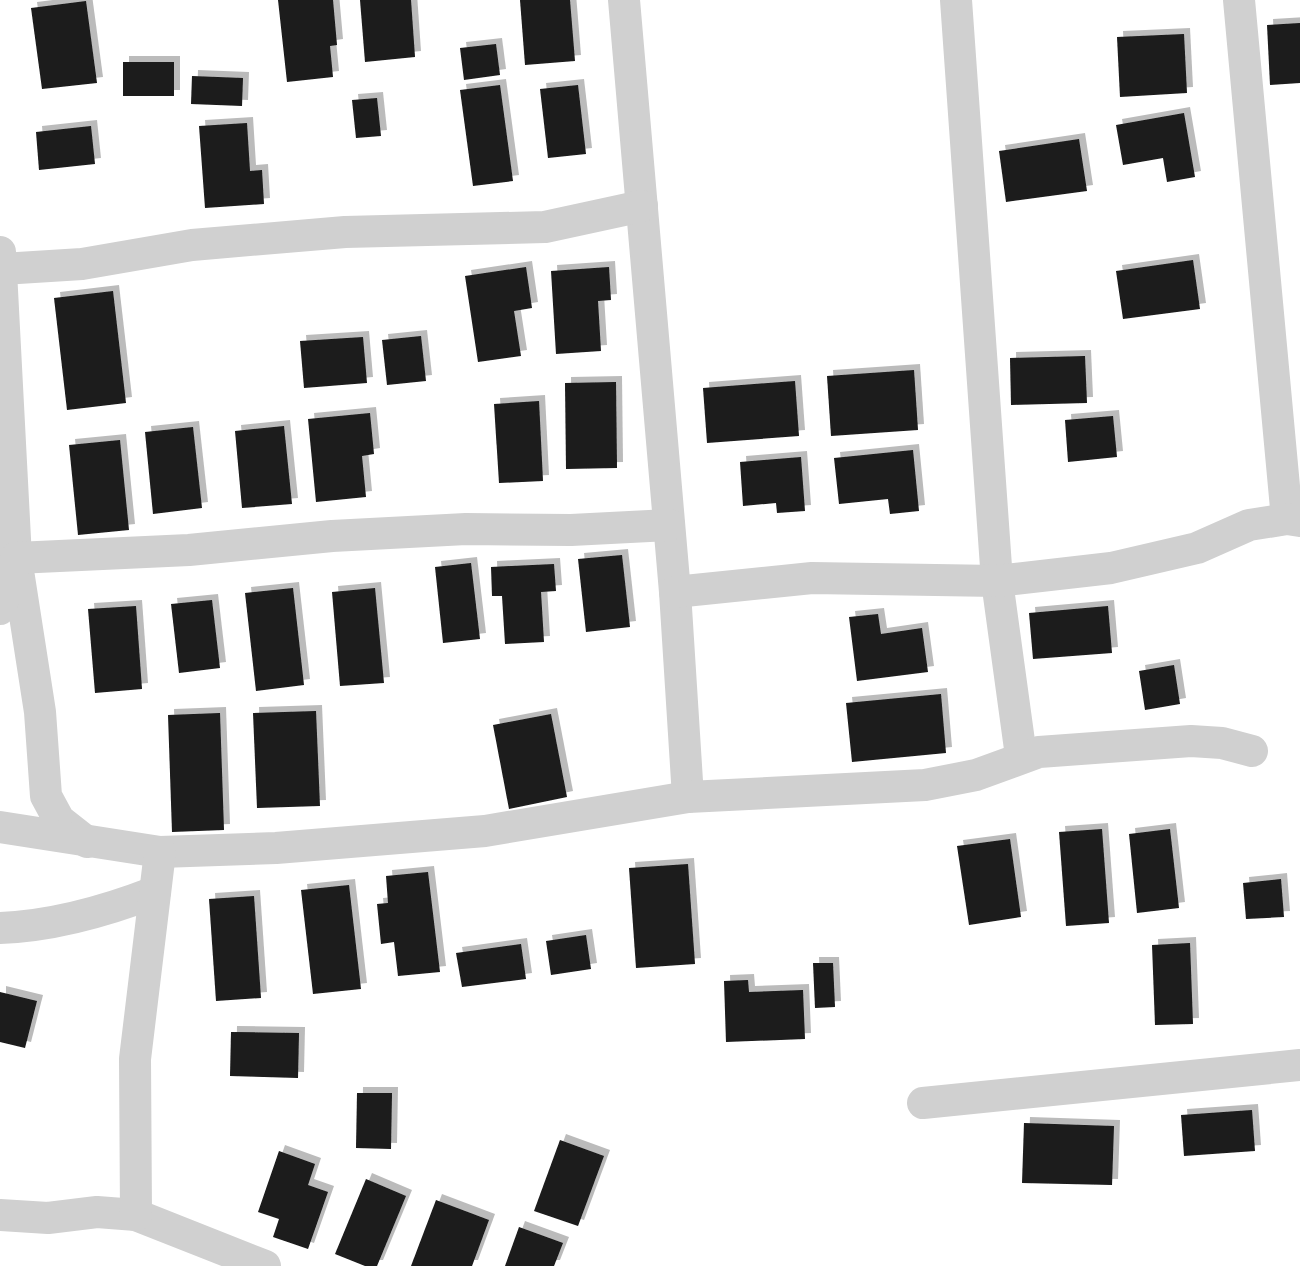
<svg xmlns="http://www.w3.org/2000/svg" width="1300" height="1266" font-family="Lato,sans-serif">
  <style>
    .building { fill: #1a1a1a; filter: url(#shadow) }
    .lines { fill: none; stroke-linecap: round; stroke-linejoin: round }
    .street { stroke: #d0d0d0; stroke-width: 32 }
  </style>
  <defs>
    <filter id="shadow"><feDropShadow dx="6" dy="-6" stdDeviation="0" flood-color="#0004"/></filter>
  </defs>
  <rect width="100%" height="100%" fill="#fff"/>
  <g class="building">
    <polygon points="278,0 333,0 337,45 330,46 333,77 287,82"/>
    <polygon points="360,0 411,0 415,57 365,62"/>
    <polygon points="520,0 570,0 575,61 525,65"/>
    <polygon points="86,1 97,83 42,89 31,8"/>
    <polygon points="1300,23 1300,83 1270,85 1267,25"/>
    <polygon points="1184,34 1187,93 1120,97 1117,37"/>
    <polygon points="496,44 500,75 464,80 460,48"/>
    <rect x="123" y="62" width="51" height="34"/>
    <polygon points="192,76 243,78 242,106 191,104"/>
    <polygon points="500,85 513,181 473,186 460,90"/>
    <polygon points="578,85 586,154 548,158 540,89"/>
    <polygon points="377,98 381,136 356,138 352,100"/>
    <polygon points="1184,113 1195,177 1167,182 1163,158 1123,165 1116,125"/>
    <polygon points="247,123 250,171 262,170 264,204 205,208 199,126"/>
    <polygon points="91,126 95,164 39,170 36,132"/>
    <polygon points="1079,139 1087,191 1006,202 999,151"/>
    <polygon points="1193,260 1200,309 1123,319 1116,271"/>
    <polygon points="526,267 532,308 514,311 521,356 478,362 465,276"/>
    <polygon points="609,267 611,300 598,301 601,351 556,354 551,271"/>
    <polygon points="113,291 126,403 67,410 54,298"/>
    <polygon points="421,336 426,381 387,385 382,340"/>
    <polygon points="363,337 367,383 304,388 300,341"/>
    <polygon points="1085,356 1087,403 1011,405 1010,358"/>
    <polygon points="914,370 918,430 831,436 827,376"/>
    <polygon points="795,381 799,436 707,443 703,388"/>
    <polygon points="616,382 617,468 566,469 565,383"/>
    <polygon points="539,401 543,481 499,483 494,404"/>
    <polygon points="370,413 374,454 362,456 366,497 316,502 308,419"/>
    <polygon points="1113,416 1117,457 1068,462 1065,420"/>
    <polygon points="284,426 292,504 242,508 235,431"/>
    <polygon points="193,427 202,508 153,514 145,432"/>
    <polygon points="120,440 129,530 78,535 69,445"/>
    <polygon points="913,450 919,511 890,514 888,499 839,504 834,458"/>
    <polygon points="801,457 805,511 777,513 776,503 743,506 740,462"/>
    <polygon points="622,555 630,627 586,632 578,559"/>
    <polygon points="471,563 480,639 443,643 435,567"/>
    <polygon points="554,564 556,591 541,592 544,642 505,644 502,596 492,596 491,567"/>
    <polygon points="293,588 304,685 256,691 245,593"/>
    <polygon points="375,588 384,683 340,686 332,592"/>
    <polygon points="212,600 220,668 179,673 171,604"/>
    <polygon points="136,606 142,689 95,693 88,609"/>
    <polygon points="1108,606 1112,653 1033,659 1029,613"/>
    <polygon points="878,614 881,634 922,628 928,672 857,681 849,617"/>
    <polygon points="1174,665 1180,704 1145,710 1139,671"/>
    <polygon points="941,694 946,753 852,762 846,703"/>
    <polygon points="316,711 320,806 257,808 253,713"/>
    <polygon points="220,713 224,830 172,832 168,715"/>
    <polygon points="551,714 567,797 509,809 493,725"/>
    <polygon points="1102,829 1109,923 1066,926 1059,832"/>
    <polygon points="1170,829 1179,908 1137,913 1129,834"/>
    <polygon points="1010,839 1021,917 969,925 957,846"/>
    <polygon points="688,864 695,964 636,968 629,868"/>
    <polygon points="428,872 440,972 398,976 394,942 381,944 377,904 388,903 386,876"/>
    <polygon points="1281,879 1284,917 1246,919 1243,883"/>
    <polygon points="349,885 361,989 313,994 301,890"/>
    <polygon points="254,896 261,998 216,1001 209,899"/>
    <polygon points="586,935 591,969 551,975 546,941"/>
    <polygon points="1190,943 1193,1024 1155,1025 1152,945"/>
    <polygon points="521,944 526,979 462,987 456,953"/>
    <polygon points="813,963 833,963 835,1007 815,1008"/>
    <polygon points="748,980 749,992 803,990 805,1039 726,1042 724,981"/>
    <polygon points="0,992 37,1001 25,1048 0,1042"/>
    <polygon points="231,1032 299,1033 298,1078 230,1076"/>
    <polygon points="357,1093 392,1093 391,1149 356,1148"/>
    <polygon points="1252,1110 1255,1151 1184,1156 1181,1115"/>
    <polygon points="1024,1123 1114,1126 1112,1185 1022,1183"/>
    <polygon points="560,1140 604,1156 578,1226 534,1211"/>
    <polygon points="279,1151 315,1164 308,1185 328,1192 308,1249 273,1237 279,1219 258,1212"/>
    <polygon points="366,1179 406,1196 377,1266 365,1266 335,1254"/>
    <polygon points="436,1200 489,1220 472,1266 411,1266"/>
    <polygon points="519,1227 563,1243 554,1266 505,1266"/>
  </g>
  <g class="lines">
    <g class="street">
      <polyline points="624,0 675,592 688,797"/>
      <polyline points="956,0 997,581 1021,756"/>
      <polyline points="1239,0 1287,519"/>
      <polyline points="0,252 16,558 40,712 46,796 59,820 87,842"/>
      <polyline points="2,269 82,264 192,245 345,232 545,227 642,206"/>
      <polyline points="675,592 812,578 997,581 1111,568 1197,548 1249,525 1287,519 1300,521"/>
      <polyline points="0,609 16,558 189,550 332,536 466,529 571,530 669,525"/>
      <polyline points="0,827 160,852 276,848 485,831 688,797 925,785 976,775 1039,752 1191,741 1222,743 1252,751"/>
      <path d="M0,928C53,926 106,911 155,892"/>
      <polyline points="923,1103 1300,1065"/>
      <polyline points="0,1215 48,1218 97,1212 136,1215 265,1266"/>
      <polyline points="136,1215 135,1059 160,852"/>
    </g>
  </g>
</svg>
